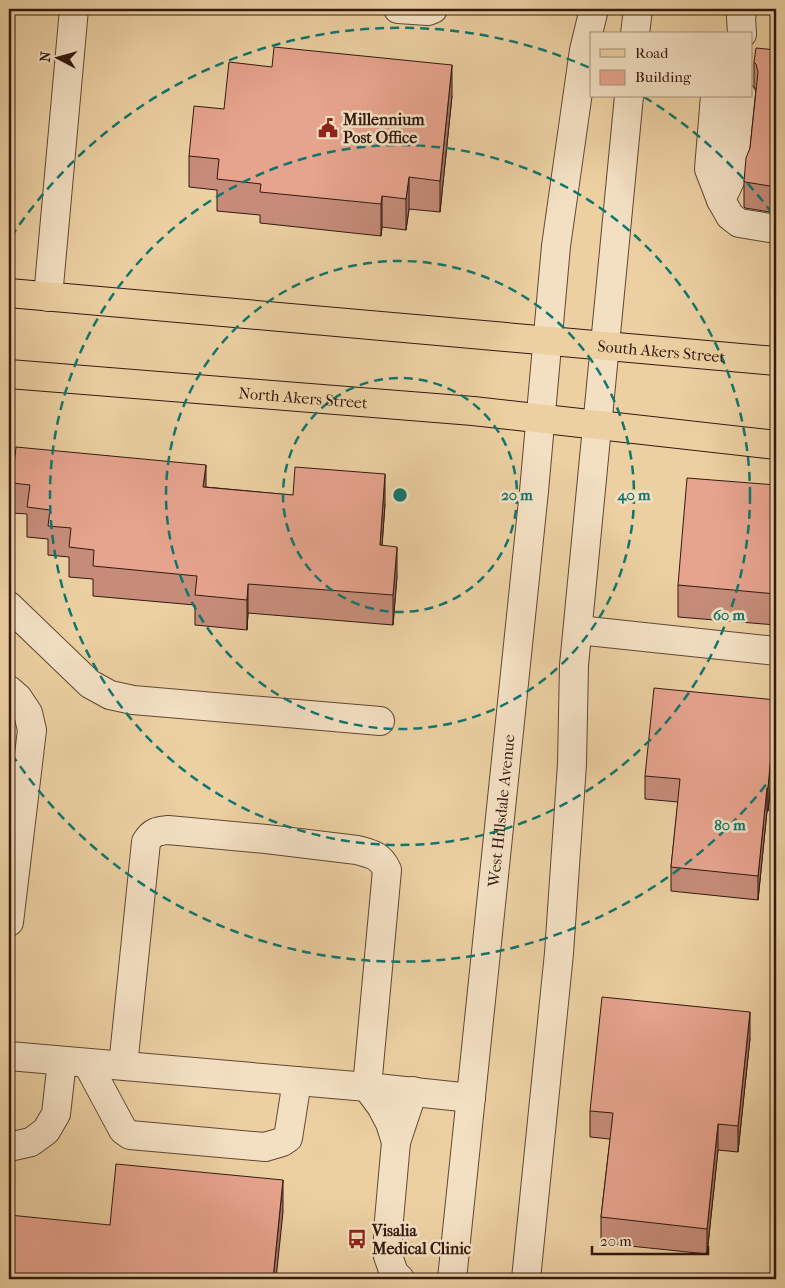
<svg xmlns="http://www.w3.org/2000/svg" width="785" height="1288" font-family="'IM FELL French Canon',serif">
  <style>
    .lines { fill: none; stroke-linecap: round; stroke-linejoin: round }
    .minor-casing { stroke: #604734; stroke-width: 30 }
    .major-casing { stroke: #321910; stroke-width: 30 }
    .minor { stroke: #f3e0c3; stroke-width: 28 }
    .major { stroke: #ecd0a2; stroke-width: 28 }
    .wall { fill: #c68c79; stroke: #321910 }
    .shaded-wall { fill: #a17263; stroke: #321910 }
    .building { fill: #e6a38d; stroke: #321910 }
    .ring { fill: none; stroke: #0f766e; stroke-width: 2.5; stroke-dasharray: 9 6 }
    .labels { text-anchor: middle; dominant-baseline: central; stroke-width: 5; stroke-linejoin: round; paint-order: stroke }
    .poi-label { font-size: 16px; font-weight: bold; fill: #321910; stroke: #f3e0c3; text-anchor: start }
    .street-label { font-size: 16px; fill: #321910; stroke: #f3e0c3 }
    .centre { fill: #0f766e; stroke: #f3e0c3; stroke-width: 2.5 }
    .ring-label { font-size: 15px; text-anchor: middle; font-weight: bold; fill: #0f766e; stroke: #f3e0c3; stroke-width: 5; stroke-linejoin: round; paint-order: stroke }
  </style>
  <rect width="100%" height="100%" fill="#ecd0a2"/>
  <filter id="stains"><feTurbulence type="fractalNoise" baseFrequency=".004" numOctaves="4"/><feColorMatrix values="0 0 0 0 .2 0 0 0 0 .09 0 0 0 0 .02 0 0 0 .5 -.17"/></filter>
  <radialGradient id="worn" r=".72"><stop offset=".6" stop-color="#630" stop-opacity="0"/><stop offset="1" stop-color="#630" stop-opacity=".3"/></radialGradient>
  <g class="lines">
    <defs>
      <g id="minor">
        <polyline points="398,9 428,11 433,9"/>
        <polyline points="635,34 638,9"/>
        <polyline points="742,34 741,17 743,9"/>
        <polyline points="715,96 709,169 721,200"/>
        <polyline points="742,96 734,172 721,200 730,216 739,223 776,229"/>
        <polyline points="48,297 74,9"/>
        <polyline points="9,606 90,684 110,695 133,700 380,721"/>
        <polyline points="578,630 776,651"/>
        <polyline points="9,690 18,698 28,713 32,730 9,922"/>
        <path d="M9,1056L367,1087L387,870C380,855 372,854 357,850L266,839L168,830C157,831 152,832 146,842L123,1066"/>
        <polyline points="87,1063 123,1130 130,1135 265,1147 282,1142 288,1138 297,1081"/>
        <polyline points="367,1087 471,1098"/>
        <polyline points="367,1087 381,1106 390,1123 396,1142"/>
        <polyline points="9,1147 31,1142 46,1131 56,1114 62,1061"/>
        <polyline points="400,1279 394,1273 388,1256 388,1231 396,1142 413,1091"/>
        <path id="s1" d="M452,1279L534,491L556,246L584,50L594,9"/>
        <polyline points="526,1279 559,953 572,764 574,665 629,96"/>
      </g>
      <g id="major">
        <path id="s2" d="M9,293L776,361"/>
        <path id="s3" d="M9,374L473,411L776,445"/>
      </g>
    </defs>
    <use href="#minor" class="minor-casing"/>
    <use href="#major" class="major-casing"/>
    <use href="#minor" class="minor"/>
    <use href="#major" class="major"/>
  </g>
  <g class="wall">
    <polygon points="776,50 776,213 745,208 744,207 744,181 750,148 756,89 754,87 754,62"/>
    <polygon points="452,96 440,212 409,209 406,230 382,227 381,236 260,223 260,215 217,211 217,190 189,187 189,156 224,109"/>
    <polygon points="12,483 206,487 385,504 382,545 397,576 393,625 248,613 247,630 195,625 195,605 93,596 93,579 69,577 69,557 48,555 48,539 27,537 27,514 12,513"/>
    <polygon points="776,485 776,625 678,617 678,585"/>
    <polygon points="776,700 776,728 768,811 767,811 758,900 671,891 671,867 678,802 645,799 645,776"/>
    <polygon points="750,1038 738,1152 718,1150 707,1254 601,1243 601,1217 610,1139 590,1137 590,1111"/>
  </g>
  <g class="shaded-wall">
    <polygon points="452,65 452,96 440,212 440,181"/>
    <polygon points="409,177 409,209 406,230 406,199"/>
    <polygon points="382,196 382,227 381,236 381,204"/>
    <polygon points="206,465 206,494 203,487"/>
    <polygon points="385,474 385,504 380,575 380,545"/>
    <polygon points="397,547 397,576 393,625 393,595"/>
    <polygon points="248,584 248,613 247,630 247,600"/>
    <polygon points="776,705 776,728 768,811 768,788"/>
    <polygon points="767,788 767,811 758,900 758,876"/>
    <polygon points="750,1012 750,1038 738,1152 738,1126"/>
    <polygon points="718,1124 718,1150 707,1254 707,1229"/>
    <polygon points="283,1180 283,1212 276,1279 273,1279"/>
  </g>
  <g class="building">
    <polygon points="274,47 452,65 440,181 409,177 406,199 382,196 381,204 260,192 261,184 217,179 219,159 189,156 194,106 224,109 229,62 272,67"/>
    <polygon points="756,48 776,50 776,187 745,182 744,181 746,158 750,148 758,72 756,64 754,62"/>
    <polygon points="16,447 206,465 203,487 293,495 295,467 385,474 380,545 397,547 393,595 248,584 247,600 195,595 197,576 93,566 94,550 69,547 71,528 48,526 50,510 27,507 30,485 12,483"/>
    <polygon points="687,478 776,485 776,594 678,585"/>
    <polygon points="654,688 776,700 768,788 767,788 758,876 671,867 680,779 645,776"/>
    <polygon points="602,997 750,1012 738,1126 718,1124 707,1229 601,1217 613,1113 590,1111"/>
    <polygon points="116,1164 283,1180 273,1279 9,1279 9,1215 110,1225"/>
  </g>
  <g class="ring">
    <circle cx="400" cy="495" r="117"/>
    <circle cx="400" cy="495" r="234"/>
    <circle cx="400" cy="495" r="350"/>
    <path d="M775 773A467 467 0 0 1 11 753M11 237A467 467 0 0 1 590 68M644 97A467 467 0 0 1 775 217"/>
  </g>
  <defs>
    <symbol id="civic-bare" viewBox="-9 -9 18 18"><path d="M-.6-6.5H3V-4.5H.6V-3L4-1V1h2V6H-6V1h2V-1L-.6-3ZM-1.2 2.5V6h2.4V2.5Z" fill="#8f2418" stroke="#f3e0c3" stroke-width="2.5" paint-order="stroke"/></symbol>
    <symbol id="bus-bare" viewBox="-9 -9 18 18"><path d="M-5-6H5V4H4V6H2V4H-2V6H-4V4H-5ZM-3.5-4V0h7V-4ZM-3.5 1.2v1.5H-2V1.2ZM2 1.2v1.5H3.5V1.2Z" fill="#8f2418" stroke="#f3e0c3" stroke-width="2.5" paint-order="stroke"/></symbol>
  </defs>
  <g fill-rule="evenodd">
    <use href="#civic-bare" x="314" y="114" width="28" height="28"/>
    <use href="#bus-bare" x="343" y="1225" width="28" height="28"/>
  </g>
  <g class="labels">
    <g class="poi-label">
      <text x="343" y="119">Millennium<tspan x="343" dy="18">Post Office</tspan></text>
      <text x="372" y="1230">Visalia<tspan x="372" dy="18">Medical Clinic</tspan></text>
    </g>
    <g class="street-label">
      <text stroke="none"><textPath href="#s2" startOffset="655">South Akers Street</textPath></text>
      <text stroke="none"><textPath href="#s3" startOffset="295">North Akers Street</textPath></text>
      <text stroke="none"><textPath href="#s1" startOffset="471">West Hillsdale Avenue</textPath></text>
    </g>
  </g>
  <circle cx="400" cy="495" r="8" class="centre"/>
  <g class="ring-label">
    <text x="517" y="500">20 m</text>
    <text x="634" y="500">40 m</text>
    <text x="729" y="620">60 m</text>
    <text x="730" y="830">80 m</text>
  </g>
  <rect width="785" height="1288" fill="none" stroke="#ecd0a2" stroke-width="30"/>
  <rect x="10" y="10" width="765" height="1268" fill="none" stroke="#321910" stroke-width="2.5"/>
  <rect x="15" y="15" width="755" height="1258" fill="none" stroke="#321910"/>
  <rect x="590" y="32" width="162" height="65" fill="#f3e0c3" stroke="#a6907b"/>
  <rect x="600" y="49" width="25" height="8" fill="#ecd0a2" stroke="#a6907b"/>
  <text x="635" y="58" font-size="15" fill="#321910">Road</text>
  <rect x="600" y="70" width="25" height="15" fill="#e6a38d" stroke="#a6907b"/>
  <text x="635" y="82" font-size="15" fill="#321910">Building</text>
  <g transform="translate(58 58) rotate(276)" stroke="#f3e0c3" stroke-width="4" paint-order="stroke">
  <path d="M0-4L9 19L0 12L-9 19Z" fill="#321910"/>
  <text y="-8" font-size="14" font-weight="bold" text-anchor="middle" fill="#321910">N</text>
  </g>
  <path d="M592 1246v8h116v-8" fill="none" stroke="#321910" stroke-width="2.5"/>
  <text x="600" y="1246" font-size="15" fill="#321910" stroke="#f3e0c3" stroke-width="4" paint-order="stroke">20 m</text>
  <rect width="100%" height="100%" filter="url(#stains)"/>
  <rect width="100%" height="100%" fill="url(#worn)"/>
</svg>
